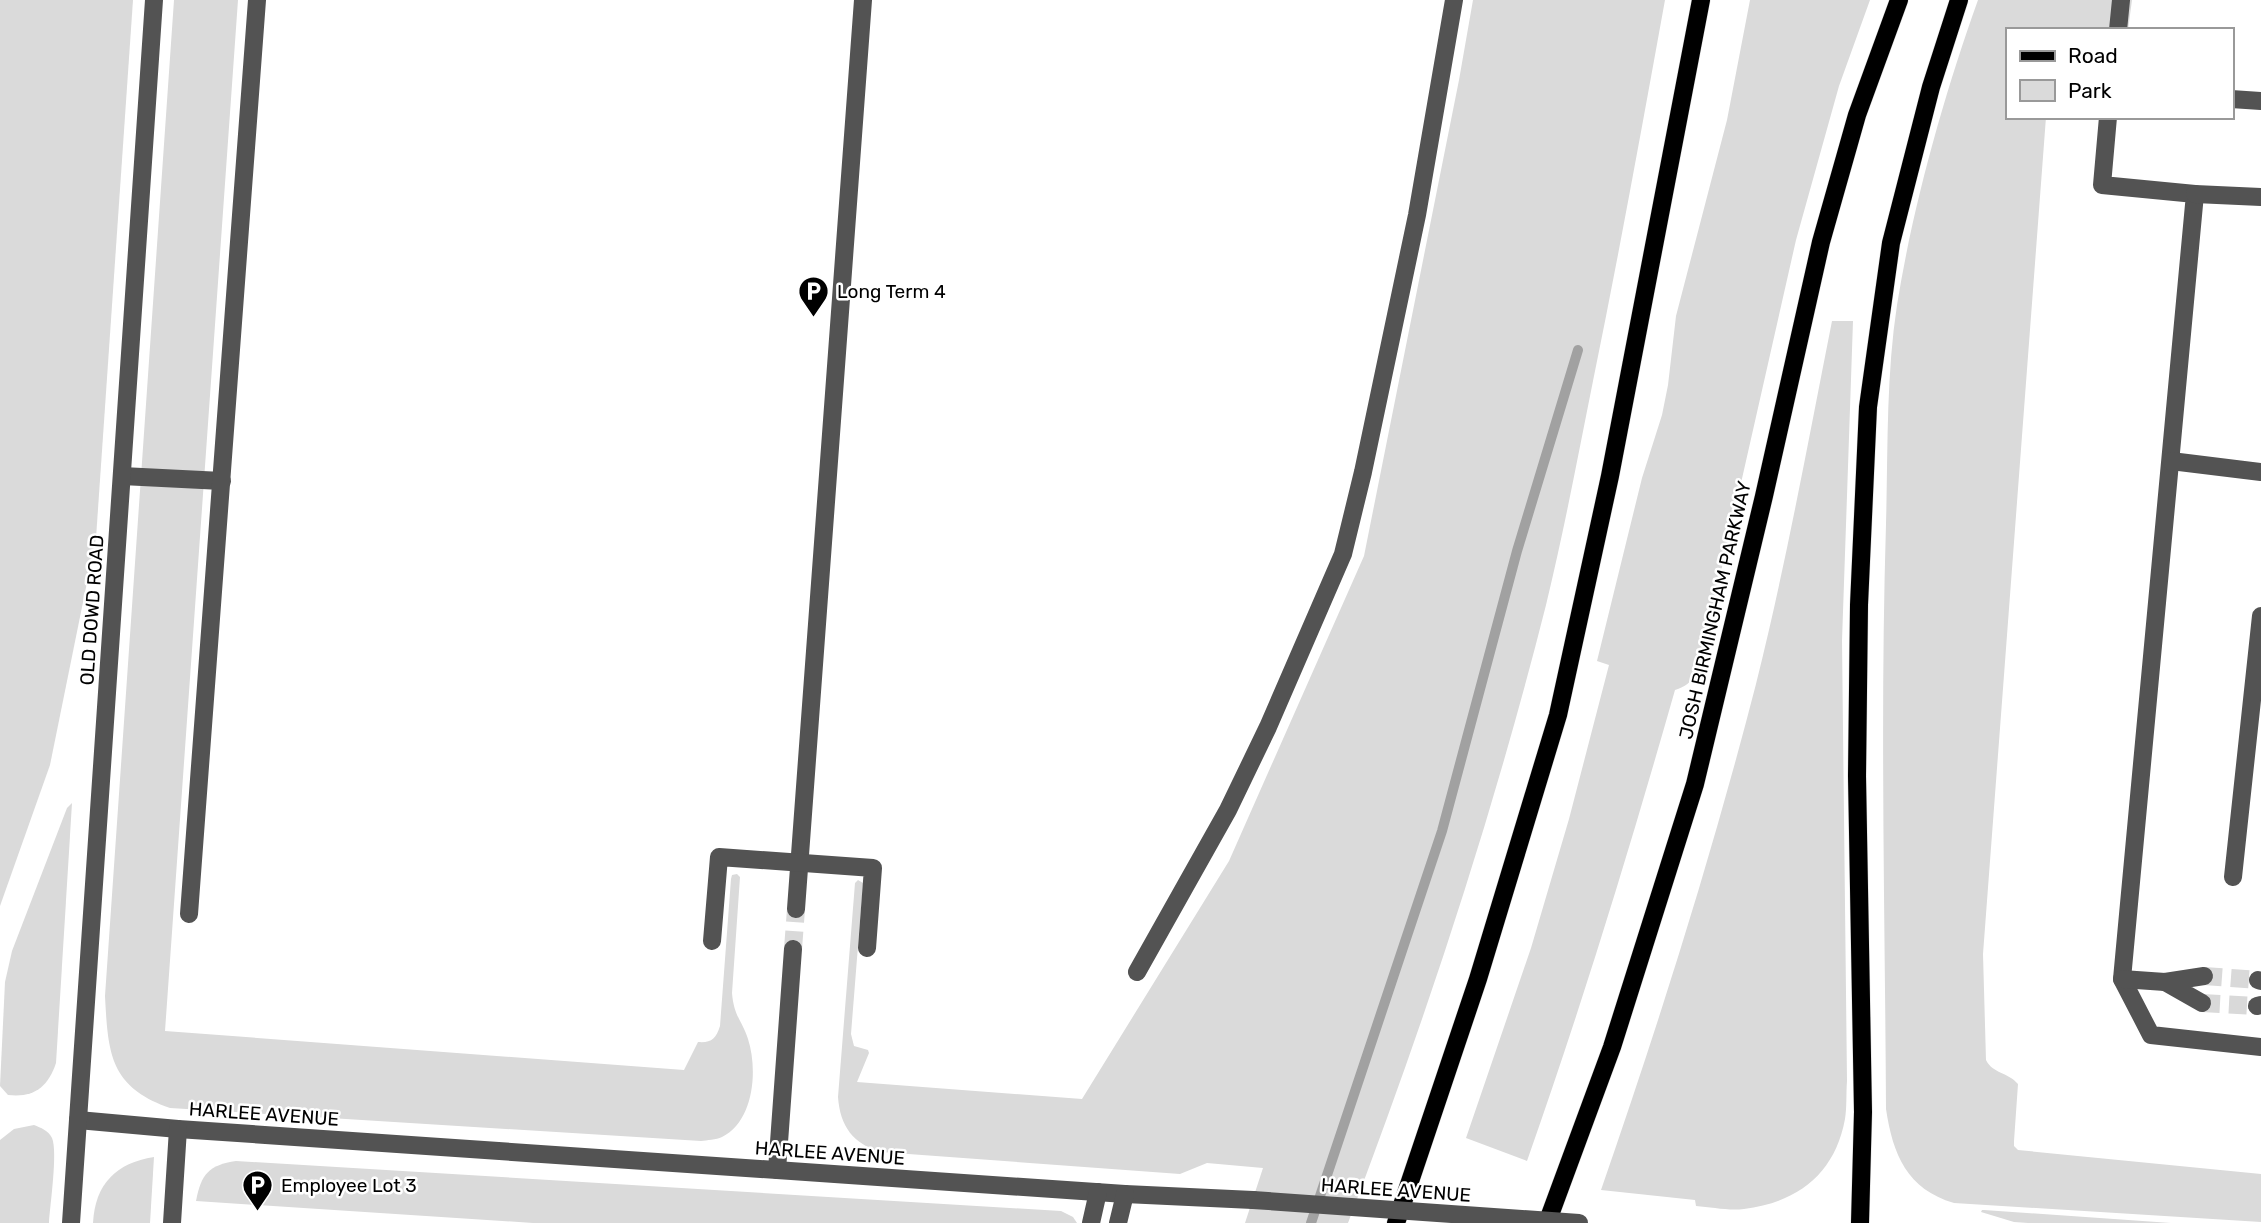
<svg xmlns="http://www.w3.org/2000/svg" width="2261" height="1223" font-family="Rubik,sans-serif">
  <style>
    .green { fill: #dadada }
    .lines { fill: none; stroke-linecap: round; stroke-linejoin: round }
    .stream { stroke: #a1a1a1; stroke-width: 10 }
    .minor-tunnel { stroke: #d9d9d9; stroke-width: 18; stroke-dasharray: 18 9; stroke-linecap: butt }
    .major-casing { stroke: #dbdbdb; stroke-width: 19 }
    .minor { stroke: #535353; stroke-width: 18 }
    .major { stroke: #000; stroke-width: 18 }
    .minor-bridge { stroke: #535353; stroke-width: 18 }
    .labels { text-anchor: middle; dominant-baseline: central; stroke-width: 5; stroke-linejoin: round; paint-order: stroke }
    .poi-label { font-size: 19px; fill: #000; stroke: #fff; text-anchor: start }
    .street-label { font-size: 19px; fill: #000; stroke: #fff }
  </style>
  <rect width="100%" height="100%" fill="#fff"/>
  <g class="green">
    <polygon points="0,0 133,0 96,538 50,765 0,906"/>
    <path d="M174,0H238L165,1031L684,1070L698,1042C711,1043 716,1039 720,1026L731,879L732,875L737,874L740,877L732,993C734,1017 742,1020 748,1039C758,1070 754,1121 722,1137C716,1140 707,1140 701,1141L170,1108C110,1087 108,1054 105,996Z"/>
    <path d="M1473,0H1665C1642,127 1619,254 1593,381C1578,456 1564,531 1546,605C1493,815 1425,1021 1348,1223H1245L1263,1168L1207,1163L1180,1174L881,1152C853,1144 840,1126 838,1097L855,883L858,880L863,883L851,1034L854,1046L868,1050L869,1053L857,1082L1082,1099L1229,861L1364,556L1459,80Z"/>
    <path d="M1750,0H1870L1839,86L1796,240L1703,651C1697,669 1696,684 1675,690C1630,848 1582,1005 1527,1161L1466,1138L1531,948L1569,819L1609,665L1597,661L1642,478L1662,415L1668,385L1676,316L1727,120Z"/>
    <path d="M1978,0H2132L2128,30H2007V117H2046L1983,954L1986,1060C1993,1074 2008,1072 2018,1084L2014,1141V1146L2018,1150L2261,1174V1222L1954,1203C1907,1189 1893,1155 1886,1109C1885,914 1880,719 1886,524C1888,451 1886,377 1897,305C1913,205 1944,95 1978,0Z"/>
    <path d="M1832,321H1853L1842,641L1847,1081C1846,1094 1847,1107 1845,1119C1835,1173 1799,1202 1744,1209C1729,1211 1711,1207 1696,1206L1695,1200L1601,1190C1659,1023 1712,855 1756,684C1786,564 1808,442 1832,321Z"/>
    <path d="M72,803L56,1063C48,1087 34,1098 8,1095L0,1086L5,982L12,951L67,808Z"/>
    <path d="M34,1125C41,1128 48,1130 52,1138C58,1152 50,1205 49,1223H0V1140L14,1129Z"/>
    <path d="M154,1157L150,1223H93C95,1184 116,1163 154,1157Z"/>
    <path d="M236,1161L1061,1211L1073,1217L1077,1223H533L196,1201C201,1174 209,1165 236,1161Z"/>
    <polygon points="1982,1210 1984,1210 2171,1223 2028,1223 2014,1222 1981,1212"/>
  </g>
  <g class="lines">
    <polyline class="stream" points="1311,1223 1442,831 1517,551 1578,350"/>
    <g class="minor-tunnel">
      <polyline points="793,949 796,909"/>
      <polyline points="2204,976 2258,980"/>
      <polyline points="2202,1003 2257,1006"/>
    </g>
    <defs>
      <g id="major">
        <polyline points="1396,1223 1478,979 1558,715 1610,476 1701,0"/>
        <polyline points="1547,1223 1612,1047 1695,784 1764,496 1821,242 1857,115 1899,0"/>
        <polyline points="1860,1223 1863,1112 1857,776 1859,605 1868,407 1891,243 1931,87 1959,0"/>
      </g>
    </defs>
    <use href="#major" class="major-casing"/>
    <g class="minor">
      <polyline points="2118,30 2121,0"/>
      <polyline points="2231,99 2261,101"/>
      <polyline points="2108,117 2102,185 2195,194 2122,979 2151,1035 2261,1047"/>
      <polyline points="2195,194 2261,197"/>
      <polyline points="2171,461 2261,472"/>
      <polyline points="122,476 222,481"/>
      <polyline points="2233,877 2261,616"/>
      <polyline points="796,909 863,0"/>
      <polyline points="189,914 257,0"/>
      <polyline points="712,941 719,857 873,868 867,948"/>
      <polyline points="1137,972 1228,810 1268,727 1343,554 1363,472 1417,215 1454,0"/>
      <polyline points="2122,979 2165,982"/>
      <polyline points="2258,980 2261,981"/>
      <polyline points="2202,1003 2165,982 2204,976"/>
      <polyline points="2257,1006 2261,1005"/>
      <polyline points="78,1120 178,1129 1125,1194 1253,1200"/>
      <polyline points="777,1170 793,949"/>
      <polyline points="71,1223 154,0"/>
      <polyline points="172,1223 178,1129"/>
      <polyline points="1091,1223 1098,1192"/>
      <polyline points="1118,1223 1125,1194"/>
    </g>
    <use href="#major" class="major"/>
    <polyline class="minor-bridge" points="1253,1200 1579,1223"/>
  </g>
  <defs>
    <symbol id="parking-pin" viewBox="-11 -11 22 30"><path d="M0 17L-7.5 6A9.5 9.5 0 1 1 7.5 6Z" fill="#000" stroke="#fff"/><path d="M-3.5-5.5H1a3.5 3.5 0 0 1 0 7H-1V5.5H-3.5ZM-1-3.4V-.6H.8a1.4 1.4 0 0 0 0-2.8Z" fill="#fff"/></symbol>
  </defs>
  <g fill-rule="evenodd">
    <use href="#parking-pin" x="796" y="274" width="35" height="47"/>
    <use href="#parking-pin" x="240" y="1168" width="35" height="47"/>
  </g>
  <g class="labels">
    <g class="poi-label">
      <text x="837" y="291">Long Term 4</text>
      <text x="281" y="1185">Employee Lot 3</text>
    </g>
    <g class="street-label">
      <text transform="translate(92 610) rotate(-86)">OLD DOWD ROAD</text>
      <text transform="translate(1715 610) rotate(-77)">JOSH BIRMINGHAM PARKWAY</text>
      <text transform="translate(264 1114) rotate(4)">HARLEE AVENUE</text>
      <text transform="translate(830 1153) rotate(4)">HARLEE AVENUE</text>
      <text transform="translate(1396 1190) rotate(4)">HARLEE AVENUE</text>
    </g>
  </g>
  <rect x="2006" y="28" width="228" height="91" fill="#ffffff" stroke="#999999" stroke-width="2"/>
  <rect x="2020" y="51" width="35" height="10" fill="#000000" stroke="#999999" stroke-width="2"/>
  <text x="2068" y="63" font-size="21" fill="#000000">Road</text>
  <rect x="2020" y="80" width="35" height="21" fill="#dadada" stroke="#999999" stroke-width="2"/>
  <text x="2068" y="98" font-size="21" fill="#000000">Park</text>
</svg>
